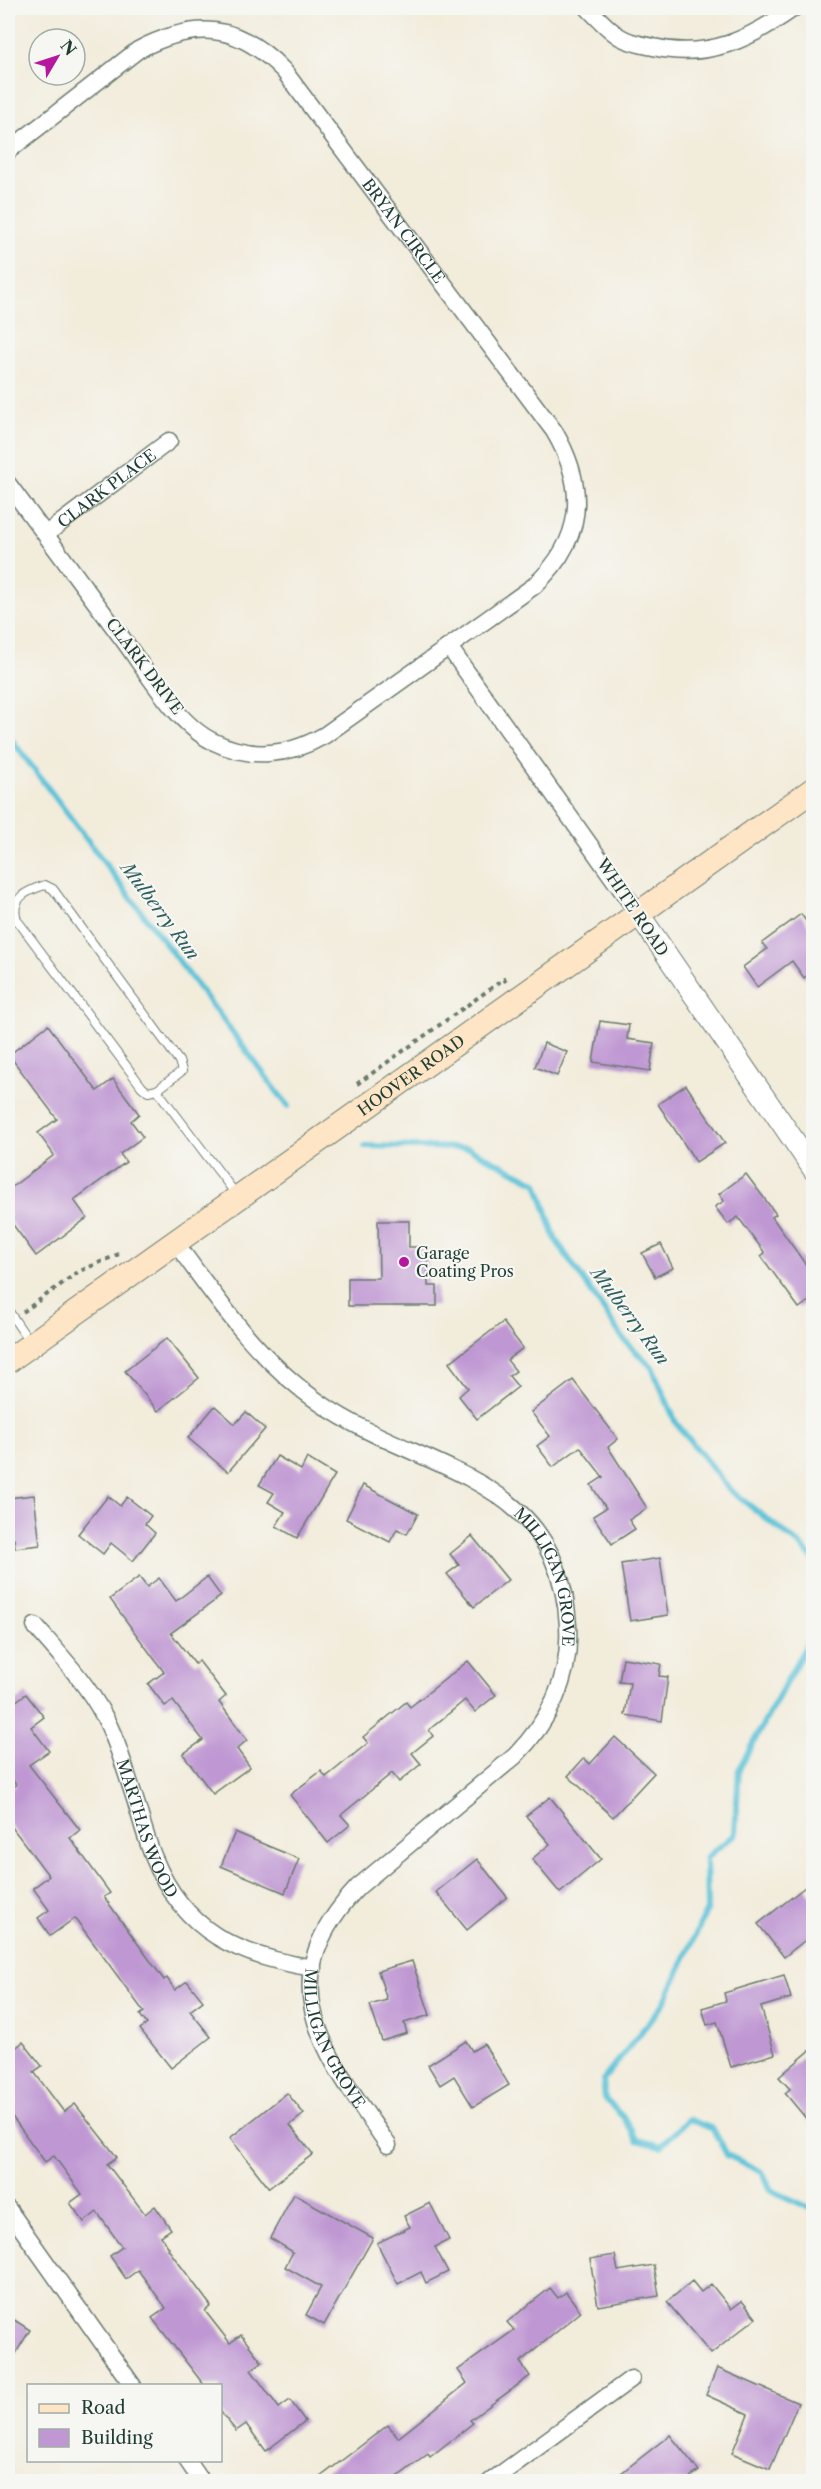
<svg xmlns="http://www.w3.org/2000/svg" width="821" height="2489" font-family="'Libre Caslon Text',serif">
  <style>
    .lines { fill: none; stroke-linecap: round; stroke-linejoin: round }
    .stream { stroke: #5bc2d8; stroke-width: 6 }
    .building { fill: #bf98d3 }
    .service-casing { stroke: #697a6e; stroke-width: 10 }
    .minor-casing { stroke: #697a6e; stroke-width: 19 }
    .tertiary-casing { stroke: #697a6e; stroke-width: 23 }
    .secondary-casing { stroke: #697a6e; stroke-width: 26 }
    .path { stroke: #697a6e; stroke-width: 4; stroke-dasharray: 4.5 4.5; stroke-linecap: butt }
    .service { stroke: #fff; stroke-width: 8 }
    .minor { stroke: #fff; stroke-width: 16 }
    .tertiary { stroke: #fff; stroke-width: 21 }
    .secondary { stroke: #fde5c5; stroke-width: 24 }
    .poi-dot { fill: #b5179e; stroke: #f6f6f2; stroke-width: 2 }
    .labels { text-anchor: middle; dominant-baseline: central; stroke-width: 4.5; stroke-linejoin: round; paint-order: stroke }
    .street-label { font-size: 16px; fill: #1f3d34; stroke: #f6f6f2 }
    .poi-label { font-size: 16px; fill: #1f3d34; stroke: #f6f6f2; text-anchor: start }
    .water-label { font-size: 18px; font-style: italic; fill: #2e5e5d; stroke: #f6f6f2 }
  </style>
  <rect width="100%" height="100%" fill="#f6f6f2"/>
  <filter id="ink" filterUnits="userSpaceOnUse"><feTurbulence type="fractalNoise" baseFrequency=".0167" numOctaves="2"/><feDisplacementMap in="SourceGraphic" scale="12" xChannelSelector="R" yChannelSelector="G"/><feConvolveMatrix kernelMatrix="1 2 1 2 8 2 1 2 1" color-interpolation-filters="sRGB"/></filter>
  <filter id="wash" filterUnits="userSpaceOnUse"><feTurbulence type="fractalNoise" baseFrequency=".008" numOctaves="4" result="noise"/><feDisplacementMap in="SourceGraphic" scale="24" xChannelSelector="R" yChannelSelector="G"/><feGaussianBlur stdDeviation="1.35" result="paint"/><feColorMatrix in="noise" values="0 0 0 0 0 0 0 0 0 0 0 0 0 0 0 0 0 1.4 0 .05"/><feComposite in="paint" operator="in"/></filter>
  <g filter="url(#wash)">
    <rect width="100%" height="100%" fill="#f2ecdb"/>
    <g class="lines">
      <g class="stream">
        <polyline points="8,735 288,1106"/>
        <polyline points="365,1146 468,1148 537,1183 556,1240 625,1341 652,1367 676,1423 730,1490 800,1545 814,1560"/>
        <polyline points="814,1631 739,1769 735,1834 706,1858 707,1910 664,2003 603,2080 605,2099 624,2118 637,2140 661,2146 688,2119 713,2129 727,2155 762,2172 771,2190 814,2210"/>
      </g>
    </g>
    <g id="blocks">
      <g class="building">
        <polygon points="801,914 813,931 813,971 804,978 792,961 757,987 743,967 767,949 762,943"/>
        <polygon points="600,1021 629,1025 627,1039 654,1043 650,1071 593,1062"/>
        <polygon points="48,1025 97,1091 113,1079 139,1114 131,1121 143,1137 120,1154 126,1162 74,1200 87,1218 36,1256 8,1218 8,1190 54,1155 38,1133 57,1119 9,1055"/>
        <polygon points="544,1043 567,1052 557,1076 535,1067"/>
        <polygon points="686,1085 725,1143 696,1162 658,1104"/>
        <polygon points="746,1174 776,1214 772,1217 813,1275 813,1298 799,1308 761,1256 765,1253 738,1217 728,1224 715,1207 724,1201 719,1194"/>
        <polygon points="378,1221 409,1221 409,1247 428,1247 428,1286 437,1286 437,1306 348,1306 348,1278 379,1278"/>
        <polygon points="661,1244 673,1268 655,1277 642,1253"/>
        <polygon points="503,1322 523,1348 507,1360 516,1371 509,1376 518,1387 477,1419 459,1396 468,1388 449,1363"/>
        <polygon points="167,1338 199,1378 158,1411 125,1371"/>
        <polygon points="573,1380 618,1439 608,1447 647,1508 629,1520 635,1529 612,1544 593,1516 606,1508 591,1485 603,1477 580,1447 553,1467 537,1446 550,1436 531,1412"/>
        <polygon points="215,1406 235,1424 246,1412 265,1429 228,1472 188,1438"/>
        <polygon points="277,1456 301,1470 307,1458 335,1475 297,1538 276,1526 285,1512 268,1502 274,1493 259,1485"/>
        <polygon points="363,1485 418,1514 407,1534 397,1529 390,1542 346,1519"/>
        <polygon points="34,1495 40,1545 15,1548 14,1539 8,1540 8,1498"/>
        <polygon points="108,1496 120,1506 127,1497 151,1516 145,1524 155,1533 133,1561 111,1543 103,1554 78,1534"/>
        <polygon points="472,1536 508,1580 474,1607 447,1574 459,1565 450,1554"/>
        <polygon points="660,1558 668,1615 630,1621 621,1564"/>
        <polygon points="139,1577 147,1587 159,1578 176,1601 207,1577 221,1596 171,1633 195,1664 199,1661 226,1696 219,1702 247,1740 237,1749 250,1767 213,1794 183,1754 203,1740 173,1701 165,1706 148,1684 164,1672 110,1599"/>
        <polygon points="623,1658 661,1664 659,1676 668,1677 662,1721 625,1715 630,1683 619,1682"/>
        <polygon points="468,1661 496,1695 475,1712 465,1700 429,1730 433,1736 412,1753 421,1764 399,1782 392,1773 341,1815 350,1825 328,1843 290,1795 321,1771 326,1777 368,1743 363,1737 406,1702 410,1707"/>
        <polygon points="26,1694 44,1717 31,1727 49,1751 29,1765 80,1830 70,1838 110,1893 104,1897 164,1980 167,1978 175,1990 187,1981 203,2001 190,2011 211,2037 171,2068 140,2029 147,2024 140,2015 144,2012 75,1918 50,1936 38,1918 49,1910 33,1888 49,1876 8,1822 8,1792 16,1785 8,1773 8,1707"/>
        <polygon points="615,1737 654,1773 613,1817 568,1776 584,1758 590,1764"/>
        <polygon points="550,1797 601,1859 560,1893 532,1859 550,1844 526,1816"/>
        <polygon points="235,1832 299,1859 285,1893 221,1866"/>
        <polygon points="477,1859 507,1897 467,1930 436,1892"/>
        <polygon points="805,1887 813,1898 813,1934 784,1957 758,1924"/>
        <polygon points="412,1961 430,2015 404,2023 407,2033 382,2041 370,2005 387,2000 378,1971"/>
        <polygon points="784,1975 791,1998 761,2007 775,2054 731,2067 717,2022 707,2025 702,2008 726,2001 724,1993"/>
        <polygon points="466,2041 472,2051 484,2044 509,2085 473,2107 454,2076 440,2085 428,2065"/>
        <polygon points="23,2042 42,2066 34,2072 64,2112 75,2104 117,2157 107,2164 145,2214 155,2206 171,2229 161,2236 169,2248 168,2249 211,2306 205,2311 230,2343 241,2335 262,2362 251,2370 279,2408 290,2400 305,2421 266,2451 246,2424 236,2431 220,2411 220,2385 204,2385 152,2318 166,2308 138,2270 126,2279 110,2256 122,2247 97,2212 84,2222 70,2203 82,2194 54,2156 45,2162 8,2111 8,2054"/>
        <polygon points="813,2048 813,2127 785,2093 790,2089 779,2077"/>
        <polygon points="287,2093 304,2114 290,2125 313,2154 269,2188 230,2138"/>
        <polygon points="294,2194 373,2238 324,2325 306,2315 321,2287 285,2267 293,2252 270,2238"/>
        <polygon points="430,2203 449,2240 435,2247 448,2272 426,2283 421,2272 398,2284 377,2243 410,2227 404,2216"/>
        <polygon points="615,2255 618,2271 654,2265 659,2296 598,2306 590,2259"/>
        <polygon points="692,2281 701,2292 711,2284 731,2309 742,2301 756,2318 711,2354 667,2302"/>
        <polygon points="550,2288 558,2298 566,2292 581,2312 520,2362 530,2376 470,2420 473,2423 430,2457 428,2454 392,2481 315,2481 388,2425 398,2438 467,2383 458,2370 514,2330 507,2322"/>
        <polygon points="8,2316 30,2330 8,2366"/>
        <polygon points="717,2368 798,2403 770,2469 732,2453 748,2414 706,2395"/>
        <polygon points="670,2435 699,2471 685,2481 611,2481"/>
      </g>
    </g>
  </g>
  <g filter="url(#ink)">
    <use href="#blocks" fill-opacity="0" stroke="#697a6e" stroke-width="1.5"/>
    <g class="lines">
      <defs>
        <g id="service">
          <path d="M45,885L53,889L179,1061L182,1071L157,1090L148,1092L142,1087L17,920C10,898 26,891 45,885Z"/>
          <polyline points="157,1090 238,1197"/>
          <polyline points="8,1310 31,1344"/>
        </g>
        <g id="minor">
          <path d="M588,8C597,17 610,32 622,38C631,43 643,45 653,47C708,60 750,39 794,8"/>
          <path id="s1" d="M8,151L138,50C196,20 238,23 284,71L554,431C588,489 584,540 534,586L325,735C289,756 250,760 212,741C176,723 146,670 122,638C84,586 46,535 8,484"/>
          <path id="s2" d="M46,534L169,441"/>
          <polyline points="449,647 638,913"/>
          <path id="s3" d="M175,1242C218,1301 259,1361 320,1403C420,1473 560,1472 568,1626C571,1676 550,1720 515,1756L358,1887C265,1985 327,2055 388,2145"/>
          <path id="s4" d="M35,1626C59,1654 86,1682 104,1716C117,1739 124,1767 133,1793C140,1814 145,1837 154,1858C184,1932 238,1956 313,1968"/>
          <polyline points="8,2209 133,2386"/>
          <polyline points="187,2460 202,2482"/>
          <polyline points="490,2482 631,2379"/>
        </g>
        <polyline id="tertiary" points="638,913 814,1170"/>
        <g id="secondary">
          <path id="s5" d="M8,1361L814,789"/>
        </g>
      </defs>
      <use href="#service" class="service-casing"/>
      <use href="#minor" class="minor-casing"/>
      <use href="#tertiary" class="tertiary-casing"/>
      <use href="#secondary" class="secondary-casing"/>
      <g class="path">
        <polyline points="357,1084 504,979 506,982"/>
        <polyline points="23,1312 78,1272 119,1254"/>
      </g>
      <use href="#service" class="service"/>
      <use href="#minor" class="minor"/>
      <use href="#tertiary" class="tertiary"/>
      <use href="#secondary" class="secondary"/>
    </g>
  </g>
  <circle class="poi-dot" cx="404" cy="1262" r="6"/>
  <g class="labels">
    <g class="street-label">
      <text stroke="none"><textPath href="#s1" startOffset="526">BRYAN CIRCLE</textPath></text>
      <text stroke="none"><textPath href="#s2" startOffset="76">CLARK PLACE</textPath></text>
      <text transform="translate(145 666) rotate(53)">CLARK DRIVE</text>
      <text transform="translate(633 907) rotate(56)">WHITE ROAD</text>
      <text stroke="none"><textPath href="#s5" startOffset="494">HOOVER ROAD</textPath></text>
      <text stroke="none"><textPath href="#s3" startOffset="518">MILLIGAN GROVE</textPath></text>
      <text stroke="none"><textPath href="#s4" startOffset="234">MARTHAS WOOD</textPath></text>
      <text stroke="none"><textPath href="#s3" startOffset="1092">MILLIGAN GROVE</textPath></text>
    </g>
    <g class="poi-label">
      <text x="416" y="1253">Garage<tspan x="416" dy="18">Coating Pros</tspan></text>
    </g>
    <g class="water-label">
      <text transform="translate(160 911) rotate(53)">Mulberry Run</text>
      <text transform="translate(630 1316) rotate(53)">Mulberry Run</text>
    </g>
  </g>
  <rect width="821" height="2489" fill="none" stroke="#f6f6f2" stroke-width="30"/>
  <rect x="27" y="2384" width="195" height="78" fill="#f6f6f2" stroke="#a0aca6" stroke-width="1.5"/>
  <rect x="39" y="2404" width="30" height="9" fill="#fde5c5" stroke="#a0aca6" stroke-width="1.5"/>
  <text x="81" y="2414" font-size="18" fill="#1f3d34">Road</text>
  <rect x="39" y="2429" width="30" height="18" fill="#bf98d3" stroke="#a0aca6" stroke-width="1.5"/>
  <text x="81" y="2444" font-size="18" fill="#1f3d34">Building</text>
  <g transform="translate(57 57) rotate(51)"><circle r="28" fill="#f6f6f2" stroke="#a0aca6" stroke-width="1.5"/>
  <path d="M0-4.5L10 22L0 15L-10 22Z" fill="#b5179e"/>
  <text y="-9" font-size="16" font-weight="bold" text-anchor="middle" fill="#1f3d34">N</text>
  </g>
</svg>
